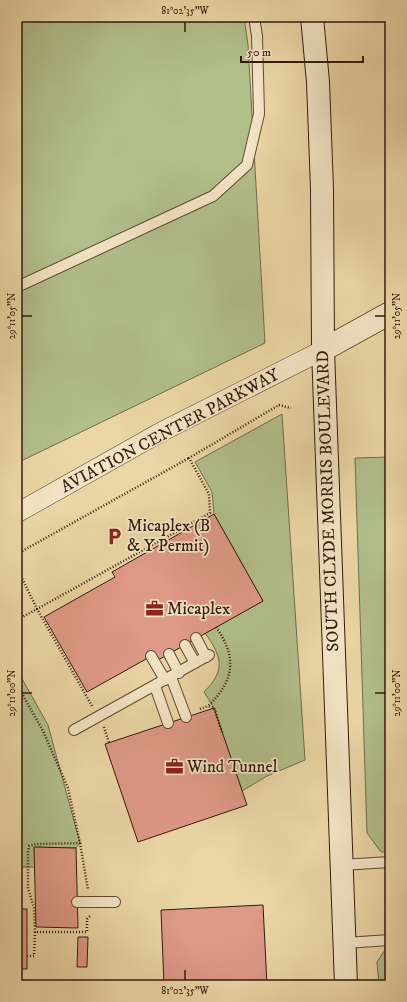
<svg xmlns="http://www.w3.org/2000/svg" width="407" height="1002" font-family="'IM FELL DW Pica',serif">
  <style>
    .green { fill: #b1bf8b; stroke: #726c4c }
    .building { fill: #df9987; stroke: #341a0c }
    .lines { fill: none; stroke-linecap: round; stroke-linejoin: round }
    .service-casing { stroke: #624932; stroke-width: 12 }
    .minor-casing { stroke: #624932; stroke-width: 20 }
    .tertiary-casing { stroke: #624932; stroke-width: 24 }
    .secondary-casing { stroke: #341a0c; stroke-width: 24 }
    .path { stroke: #341a0c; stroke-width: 2.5; stroke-dasharray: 1 2; stroke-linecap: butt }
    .service { stroke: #f2e4c4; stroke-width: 10 }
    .minor { stroke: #f2e4c4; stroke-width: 19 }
    .tertiary { stroke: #f2e4c4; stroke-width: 22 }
    .secondary { stroke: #f2e4c4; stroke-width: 22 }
    .ticks { fill: none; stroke: #341a0c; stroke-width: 1.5 }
    .labels { text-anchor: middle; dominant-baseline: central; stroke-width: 3.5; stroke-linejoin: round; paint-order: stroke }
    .street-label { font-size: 17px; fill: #341a0c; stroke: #f2e4c4 }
    .poi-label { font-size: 17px; fill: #341a0c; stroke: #f2e4c4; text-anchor: start }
    .neatline { fill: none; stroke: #341a0c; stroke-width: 1.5 }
    .ticks-label { font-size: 10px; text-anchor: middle; fill: #341a0c }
  </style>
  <rect width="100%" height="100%" fill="#ebd6a5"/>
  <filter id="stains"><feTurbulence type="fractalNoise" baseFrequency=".005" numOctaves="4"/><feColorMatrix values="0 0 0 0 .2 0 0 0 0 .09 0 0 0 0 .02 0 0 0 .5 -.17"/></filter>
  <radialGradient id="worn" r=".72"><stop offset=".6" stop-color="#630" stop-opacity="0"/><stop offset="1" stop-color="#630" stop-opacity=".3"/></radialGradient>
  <g class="green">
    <polygon points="17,17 244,17 248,45 265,343 17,463"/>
    <path d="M282,414L305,760L267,776L242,791L214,708L204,692C226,670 222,657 205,633L263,601L214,514L212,492L195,462Z"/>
    <polygon points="390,457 390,852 381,852 367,833 355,458"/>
    <polygon points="17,670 48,725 80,843 76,848 34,847 35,867 17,867"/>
    <polygon points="385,950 390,950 390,985 379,985 377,962"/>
  </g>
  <g class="building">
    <polygon points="214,514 263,601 158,660 155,654 87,692 44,617 115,577 112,572"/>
    <polygon points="214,708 247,805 138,842 105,744"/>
    <polygon points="34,847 76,848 78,928 36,927"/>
    <polygon points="263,905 267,985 164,985 161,910"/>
    <rect x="17" y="909" width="10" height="60"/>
    <polygon points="78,937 88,937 87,967 77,967"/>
  </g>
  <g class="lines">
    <defs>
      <g id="service">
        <polyline points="17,287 213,196 247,165 259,114 257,36 254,17"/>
        <polyline points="196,638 206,657"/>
        <polyline points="185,645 195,663"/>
        <polyline points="169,654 179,673"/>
        <polyline points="151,656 165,680"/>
        <polyline points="171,677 186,717"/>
        <polyline points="155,686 168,723"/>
        <polyline points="74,730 209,655"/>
        <polyline points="341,865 390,862"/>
        <polyline points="77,902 115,902"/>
        <polyline points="345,943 390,940"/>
      </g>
      <polyline id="minor" points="17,513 161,432 323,350"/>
      <polyline id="tertiary" points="323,350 390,313"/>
      <polyline id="secondary" points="312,17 318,82 322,189 323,350 346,985"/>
    </defs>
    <use href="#service" class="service-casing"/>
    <use href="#minor" class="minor-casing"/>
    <use href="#tertiary" class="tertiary-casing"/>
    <use href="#secondary" class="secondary-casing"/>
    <g class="path">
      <polyline points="17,554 189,458"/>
      <polyline points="17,568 37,609 17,620"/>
      <path d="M216,627C237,657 235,680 208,706L214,708L222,732"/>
      <polyline points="17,685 43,731 68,788 80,843 36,844 29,846 28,852 28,888 34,908 35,932"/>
      <polyline points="92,706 37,609 210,513 209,494 189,458 279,405 291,408"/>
      <polyline points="200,709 208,706"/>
      <polyline points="104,727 109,743"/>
      <polyline points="80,843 88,890"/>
      <polyline points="27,956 34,956 35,932 87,932 87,919 91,915"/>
    </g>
    <use href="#service" class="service"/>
    <use href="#minor" class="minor"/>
    <use href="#tertiary" class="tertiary"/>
    <use href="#secondary" class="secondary"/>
  </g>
  <path class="ticks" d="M185,22V32M22,316H32M375,316H385M22,693H32M375,693H385M185,970V980"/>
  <defs>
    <symbol id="parking-bare" viewBox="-9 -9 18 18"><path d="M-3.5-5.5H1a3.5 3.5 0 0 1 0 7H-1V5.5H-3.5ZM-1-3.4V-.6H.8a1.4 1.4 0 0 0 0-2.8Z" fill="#8f2418" stroke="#f2e4c4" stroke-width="2.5" paint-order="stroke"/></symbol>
    <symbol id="office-bare" viewBox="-9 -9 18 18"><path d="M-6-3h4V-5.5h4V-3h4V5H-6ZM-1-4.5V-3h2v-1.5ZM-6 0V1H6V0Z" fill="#8f2418" stroke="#f2e4c4" stroke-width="2.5" paint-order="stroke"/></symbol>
  </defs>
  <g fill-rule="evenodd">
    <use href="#parking-bare" x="102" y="524" width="25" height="25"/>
    <use href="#office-bare" x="142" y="596" width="25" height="25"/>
    <use href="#office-bare" x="162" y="754" width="25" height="25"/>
  </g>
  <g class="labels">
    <g class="street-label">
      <text transform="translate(170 431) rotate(-28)">AVIATION CENTER PARKWAY</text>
      <text transform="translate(328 501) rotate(-92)">SOUTH CLYDE MORRIS BOULEVARD</text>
    </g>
    <g class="poi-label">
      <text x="127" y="526">Micaplex (B<tspan x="127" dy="20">&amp; Y Permit)</tspan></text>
      <text x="167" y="609">Micaplex</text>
      <text x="187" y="767">Wind Tunnel</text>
    </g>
  </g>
  <rect width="407" height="1002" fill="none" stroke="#ebd6a5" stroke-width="44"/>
  <path d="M241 56v6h122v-6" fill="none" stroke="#341a0c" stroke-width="2"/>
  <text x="247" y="56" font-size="12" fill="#341a0c" stroke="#f2e4c4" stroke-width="3" paint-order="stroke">50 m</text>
  <rect x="22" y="22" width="363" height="958" class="neatline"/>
  <g class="ticks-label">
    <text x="185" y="14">81°02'35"W</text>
    <text transform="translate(11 316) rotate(-90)" y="4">29°11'05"N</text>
    <text transform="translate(396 316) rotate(-90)" y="4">29°11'05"N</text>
    <text transform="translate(11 693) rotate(-90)" y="4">29°11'00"N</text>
    <text transform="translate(396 693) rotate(-90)" y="4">29°11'00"N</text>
    <text x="185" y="994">81°02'35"W</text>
  </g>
  <rect width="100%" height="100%" filter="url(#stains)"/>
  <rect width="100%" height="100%" fill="url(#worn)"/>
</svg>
